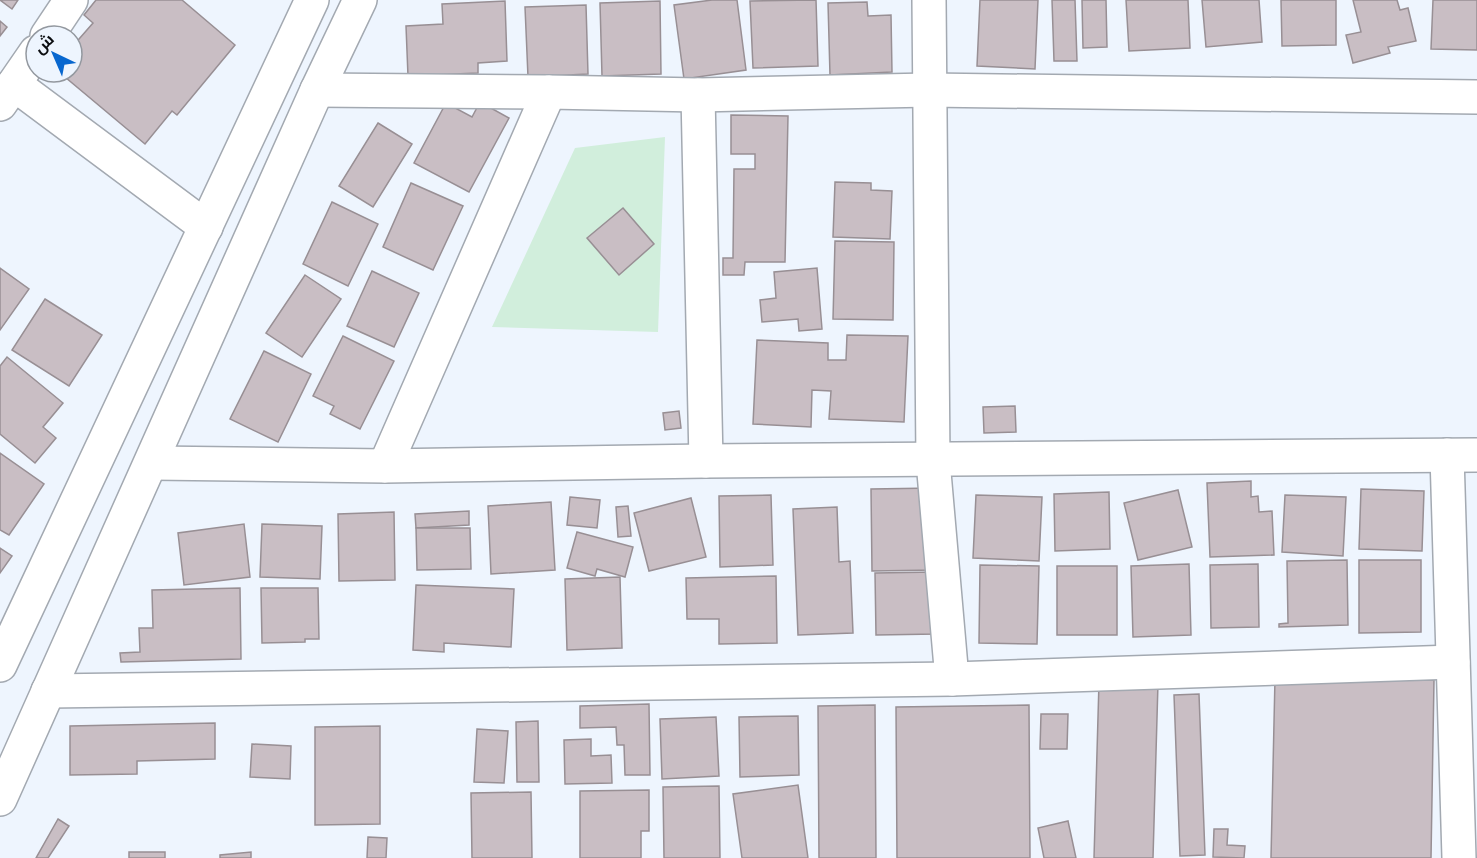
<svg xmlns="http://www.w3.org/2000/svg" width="1477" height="858" font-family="'PT Sans',Cairo,sans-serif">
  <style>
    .green { fill: #d1eedc }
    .building { fill: #c9bec4; stroke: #988f94; stroke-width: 1.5 }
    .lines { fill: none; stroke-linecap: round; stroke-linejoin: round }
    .minor-casing { stroke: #a3a9b1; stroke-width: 36 }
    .minor { stroke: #fff; stroke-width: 33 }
  </style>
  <rect width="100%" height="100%" fill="#eef5fe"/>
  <polygon class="green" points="665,137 658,332 492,327 575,148"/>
  <g class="building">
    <polygon points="0,0 18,0 12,9"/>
    <polygon points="96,0 182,0 235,45 177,115 172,111 145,144 59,72 72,72 72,47 93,23 84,15"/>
    <polygon points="712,0 737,0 746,70 684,79 674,5"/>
    <polygon points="816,0 818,66 753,68 750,1"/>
    <polygon points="980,0 1038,0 1035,69 977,66"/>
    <polygon points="1052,0 1075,0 1077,61 1054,61"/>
    <polygon points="1082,0 1106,0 1107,47 1083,48"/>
    <polygon points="1126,0 1188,0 1190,48 1129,51"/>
    <polygon points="1202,0 1259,0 1262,42 1206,47"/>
    <polygon points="1281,0 1336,0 1336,45 1282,46"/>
    <polygon points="1353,0 1397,0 1400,10 1408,8 1416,41 1388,47 1390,53 1353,63 1346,35 1361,32"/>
    <polygon points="1433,0 1477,0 1477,50 1431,49"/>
    <polygon points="505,1 507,61 478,63 478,73 408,76 406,26 443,24 442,4"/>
    <polygon points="660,1 661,74 602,76 600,3"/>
    <polygon points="867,2 868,16 891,15 892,72 830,75 828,3"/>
    <polygon points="586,5 588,74 528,77 525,7"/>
    <polygon points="0,21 7,27 0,36"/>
    <polygon points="480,102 509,118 469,192 414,163 446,103 472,117"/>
    <polygon points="731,115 788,116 785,262 745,262 744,275 723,275 723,258 733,258 734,169 755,169 755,154 731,154"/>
    <polygon points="378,123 412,144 373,207 339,186"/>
    <polygon points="835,182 871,183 871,190 892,191 890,239 833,237"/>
    <polygon points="411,183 463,206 433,270 383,247"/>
    <polygon points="332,202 378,224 348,286 303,264"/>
    <polygon points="623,208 654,244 619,275 587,238"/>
    <polygon points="835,241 894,242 893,320 833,319"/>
    <polygon points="0,268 29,289 0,330"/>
    <polygon points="817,268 822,329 799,331 798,319 762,322 760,300 776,298 774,272"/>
    <polygon points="372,271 419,293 394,347 347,326"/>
    <polygon points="305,275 341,299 302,357 266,333"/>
    <polygon points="45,299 102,335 69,386 12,350"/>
    <polygon points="847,335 908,336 904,422 829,419 831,391 812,390 811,427 753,424 757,340 828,343 828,360 846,360"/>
    <polygon points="343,336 394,361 360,429 330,414 334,406 313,396"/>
    <polygon points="264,351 311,374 278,442 230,419"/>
    <polygon points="7,357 63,403 43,427 56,438 35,463 0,434 0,366"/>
    <polygon points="1015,406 1016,432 984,433 983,407"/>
    <polygon points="679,411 681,428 665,430 663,413"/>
    <polygon points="0,453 44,484 9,535 0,530"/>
    <polygon points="1251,481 1251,497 1258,496 1259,512 1272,511 1274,555 1210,557 1207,483"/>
    <polygon points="934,488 935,570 872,571 871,489"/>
    <polygon points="1361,489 1424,491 1422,551 1359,549"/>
    <polygon points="1178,490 1192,547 1138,560 1124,503"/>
    <polygon points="1109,492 1110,549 1055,551 1054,494"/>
    <polygon points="771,495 773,565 720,567 719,496"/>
    <polygon points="976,495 1042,497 1039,561 973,558"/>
    <polygon points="1285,495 1346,497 1343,556 1282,552"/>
    <polygon points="570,497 600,500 597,528 567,525"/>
    <polygon points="691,498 706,557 649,571 634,513"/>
    <polygon points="551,502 555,570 491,574 488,506"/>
    <polygon points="628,506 631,536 618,537 616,507"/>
    <polygon points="837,507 839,562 850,561 853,633 798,635 793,509"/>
    <polygon points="469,511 469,525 416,528 415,514"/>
    <polygon points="394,512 395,580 339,581 338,514"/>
    <polygon points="244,524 250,577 184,585 178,533"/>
    <polygon points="262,524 322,526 320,579 260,577"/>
    <polygon points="416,528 470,528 471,569 417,570"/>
    <polygon points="577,532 633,547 625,577 597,569 595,576 567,568"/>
    <polygon points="0,548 12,556 0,573"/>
    <polygon points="1347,560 1348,625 1279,627 1279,624 1288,623 1287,561"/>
    <polygon points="1359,560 1421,560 1421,632 1359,633"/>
    <polygon points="1189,564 1191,635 1133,637 1131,566"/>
    <polygon points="1258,564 1259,627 1211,628 1210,565"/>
    <polygon points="980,565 1039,566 1037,644 979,643"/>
    <rect x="1057" y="566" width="60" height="69"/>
    <polygon points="936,572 937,634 876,635 875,573"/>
    <polygon points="776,576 777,643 719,644 719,619 687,619 686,578"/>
    <polygon points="620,577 622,648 567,650 565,579"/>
    <polygon points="416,585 514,589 511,647 444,643 444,652 413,650"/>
    <polygon points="240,588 241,659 121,662 120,653 140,652 139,628 153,628 152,590"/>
    <polygon points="261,588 318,588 319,639 305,639 305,642 262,643"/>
    <polygon points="1275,678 1434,680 1431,858 1271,858"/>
    <polygon points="1099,682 1158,683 1153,858 1094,858"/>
    <polygon points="1199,694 1205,855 1180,856 1174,695"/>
    <polygon points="649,704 650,775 625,775 624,745 617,745 616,727 580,728 580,706"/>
    <polygon points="875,705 876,858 819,858 818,706"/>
    <polygon points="1029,705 1030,858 897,858 896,707"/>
    <polygon points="1041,714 1068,714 1067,749 1040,749"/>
    <polygon points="798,716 799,775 740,777 739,717"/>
    <polygon points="716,717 719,776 662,779 660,719"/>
    <polygon points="538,721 539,782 517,782 516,722"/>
    <polygon points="215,723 215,759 137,761 137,774 70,775 70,726"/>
    <polygon points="380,726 380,824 315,825 315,727"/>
    <polygon points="477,729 508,731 504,783 474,782"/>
    <polygon points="591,739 591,756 611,755 612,783 565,784 564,740"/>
    <polygon points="252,744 291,746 290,779 250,777"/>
    <polygon points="798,785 808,858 742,858 733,794"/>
    <polygon points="719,786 720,858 664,858 663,787"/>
    <polygon points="649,790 649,831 641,831 641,858 580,858 580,791"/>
    <polygon points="531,792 532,858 472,858 471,793"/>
    <polygon points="58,819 69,826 48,858 36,858"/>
    <polygon points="1068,821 1076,858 1044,858 1038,828"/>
    <polygon points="1214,829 1228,829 1227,845 1245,846 1244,858 1213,857"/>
    <polygon points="368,837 387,838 386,858 367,858"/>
    <rect x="129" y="852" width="36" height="6"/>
    <polygon points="251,852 251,858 220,858 220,855"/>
  </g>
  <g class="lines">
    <defs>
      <g id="minor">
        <polyline points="929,0 933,461 952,679"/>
        <polyline points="47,36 71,0"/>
        <polyline points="14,84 206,227"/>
        <polyline points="317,90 549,92 698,95 929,90 1477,97"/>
        <polyline points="698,95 706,461"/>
        <polyline points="0,104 36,52"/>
        <polyline points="1447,455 1459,858"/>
        <polyline points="152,463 385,466 706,461 1477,455"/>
        <polyline points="385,466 549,92"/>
        <polyline points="0,665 312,0"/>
        <polyline points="48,691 952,679 1453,662"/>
        <polyline points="0,799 317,90 360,0"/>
      </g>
    </defs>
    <use href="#minor" class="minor-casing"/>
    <use href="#minor" class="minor"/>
  </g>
  <g transform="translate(54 54) rotate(316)"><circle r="28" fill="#eef5fe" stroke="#93989f" stroke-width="1.5"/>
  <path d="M0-4.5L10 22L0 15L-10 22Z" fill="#0867cf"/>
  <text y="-9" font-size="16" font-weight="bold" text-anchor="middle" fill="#0b0d10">ش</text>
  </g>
</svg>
